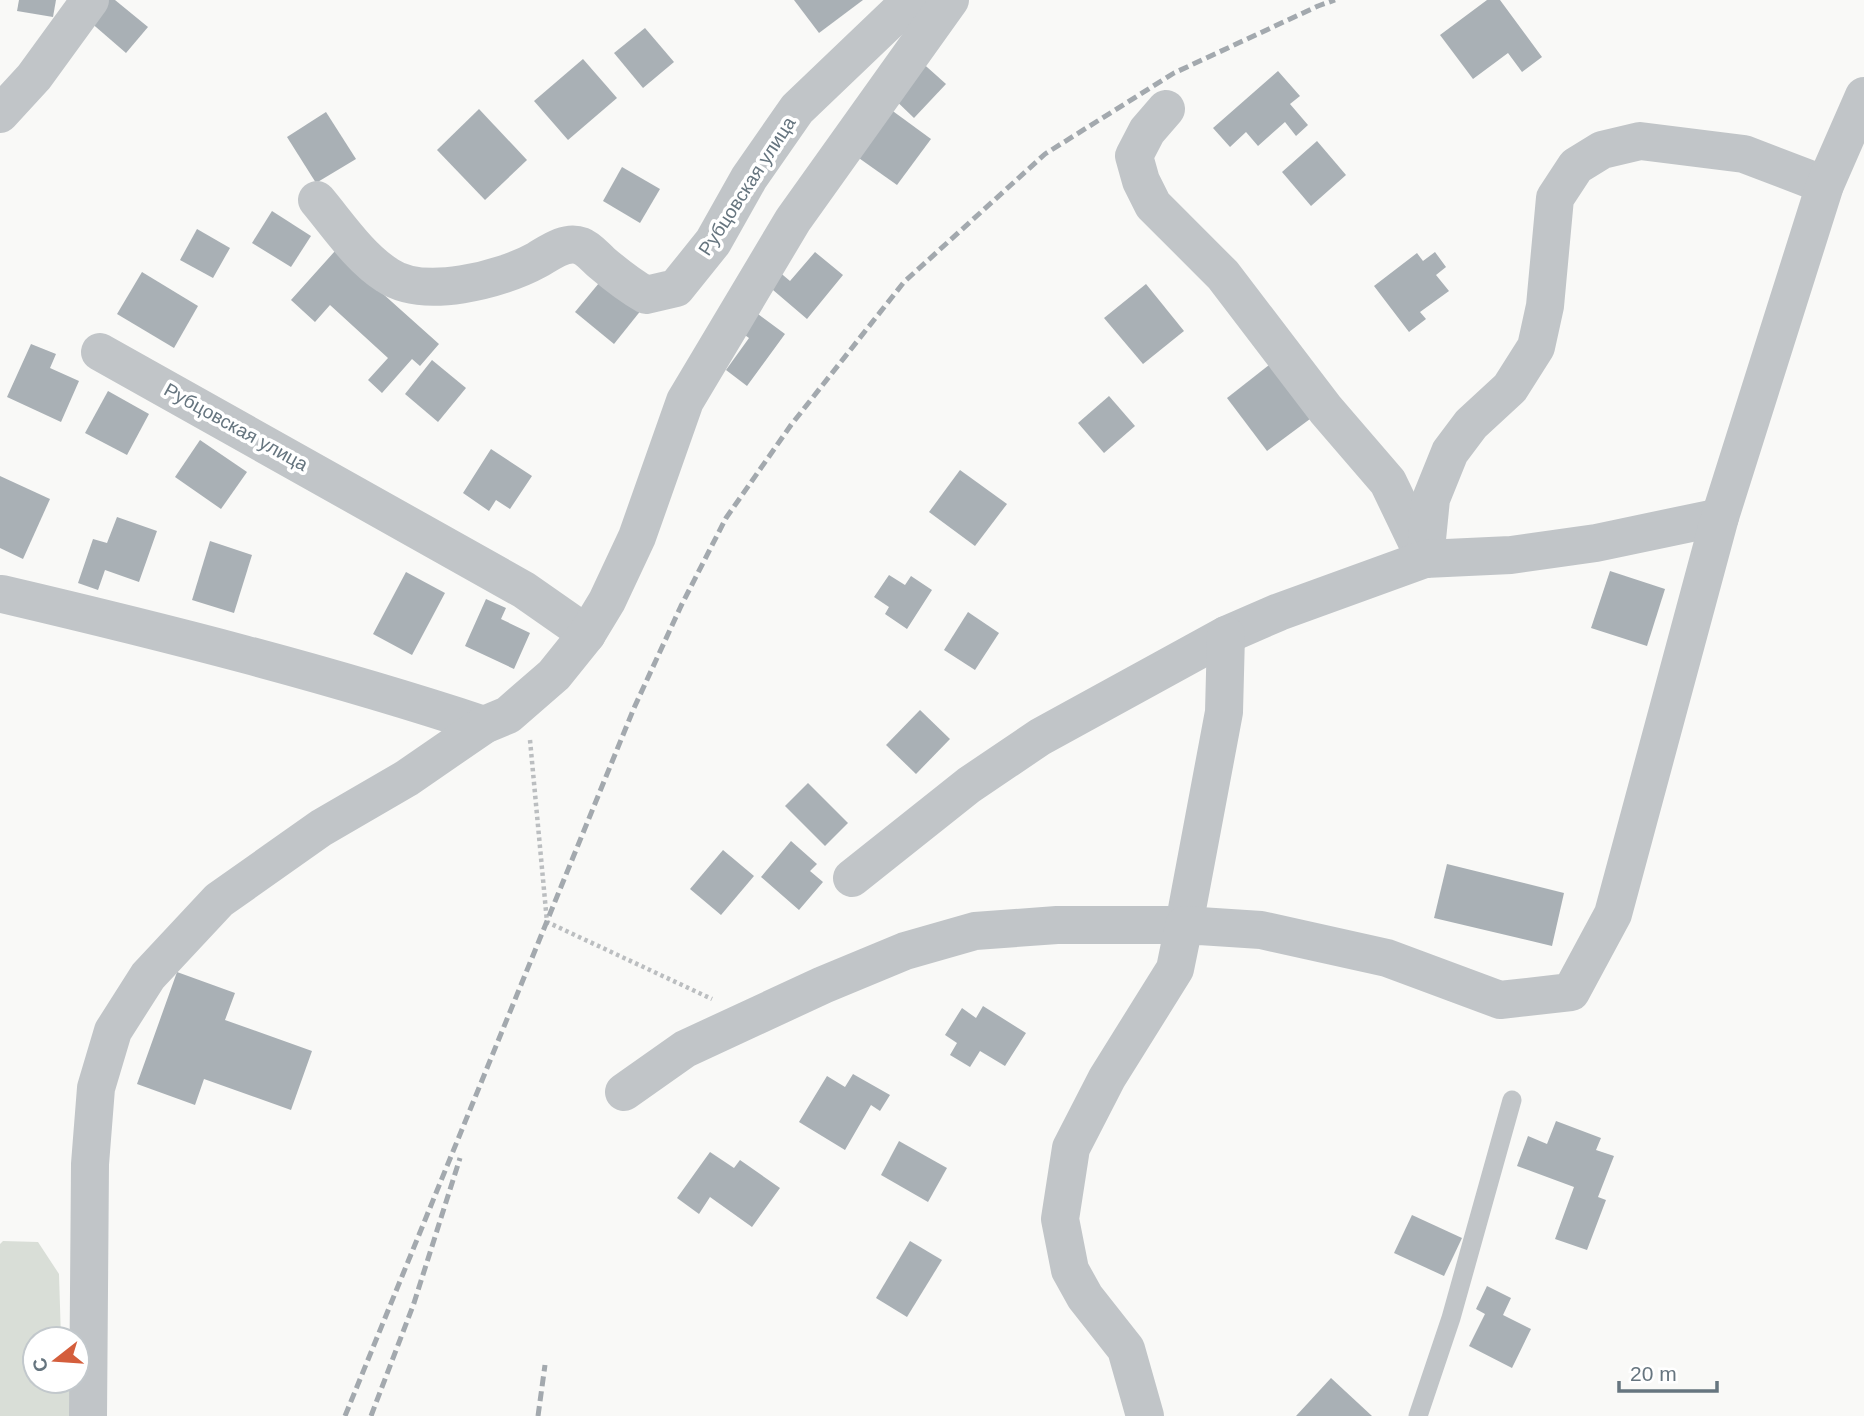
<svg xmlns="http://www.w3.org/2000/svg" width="1864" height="1416" font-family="Helvetica,sans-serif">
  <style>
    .green { fill: #d9ded7 }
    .building { fill: #a9b0b5 }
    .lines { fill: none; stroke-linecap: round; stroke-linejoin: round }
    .path { stroke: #bbbec0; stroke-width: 4.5; stroke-dasharray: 3.5 3.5; stroke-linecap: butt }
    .lane { stroke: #c1c5c8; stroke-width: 19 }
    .street { stroke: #c1c5c8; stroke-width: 38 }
    .rail { stroke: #a3a9ae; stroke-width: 5; stroke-dasharray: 10 5; stroke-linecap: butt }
    .labels { text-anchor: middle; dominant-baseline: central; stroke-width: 7; stroke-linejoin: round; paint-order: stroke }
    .street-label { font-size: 19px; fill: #66757f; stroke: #fff }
  </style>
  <rect width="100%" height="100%" fill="#f9f9f7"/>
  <polygon class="green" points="3,1241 38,1242 59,1274 61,1339 35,1339 35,1381 67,1381 69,1389 91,1416 0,1416 0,1244"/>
  <g class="building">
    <polygon points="19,0 56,0 53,17 17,11"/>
    <polygon points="106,0 115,0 148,27 126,53 89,21"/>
    <polygon points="794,0 863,0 819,33"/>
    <polygon points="1487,0 1500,0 1542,57 1522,72 1508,53 1473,79 1440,35"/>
    <polygon points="645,28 674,62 643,88 614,53"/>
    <polygon points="583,59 617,98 568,140 534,101"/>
    <polygon points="918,59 946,84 914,118 887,92"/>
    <polygon points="1278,71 1300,96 1290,104 1308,125 1296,136 1285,122 1258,146 1246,132 1230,147 1213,128"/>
    <polygon points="479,109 527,160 485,200 437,150"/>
    <polygon points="890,109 931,139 897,185 856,156"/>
    <polygon points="326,112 356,159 316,183 287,137"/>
    <polygon points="1317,141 1346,175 1311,206 1282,172"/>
    <polygon points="622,167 660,189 640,223 603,201"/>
    <polygon points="272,211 311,236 291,267 252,243"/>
    <polygon points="197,229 230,248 213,278 180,260"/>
    <polygon points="335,251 439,344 420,366 412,359 382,393 368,380 388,358 330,305 315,322 291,300"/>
    <polygon points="815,252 843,275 807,319 766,284 777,270 790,281"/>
    <polygon points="1435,252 1446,267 1436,275 1449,291 1420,312 1426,319 1409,332 1374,286 1417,253 1423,261"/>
    <polygon points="142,272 198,306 174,348 117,314"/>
    <polygon points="604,277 642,309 614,344 575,312"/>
    <polygon points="1146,284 1184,331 1143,364 1104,318"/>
    <polygon points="754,311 785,334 747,386 726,370 749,338 739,331"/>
    <polygon points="31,344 56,354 50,368 79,381 61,422 7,397"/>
    <polygon points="432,360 466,388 438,422 405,394"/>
    <polygon points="1269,365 1310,419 1267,451 1227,398"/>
    <polygon points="108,391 149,414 127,455 85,433"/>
    <polygon points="1109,396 1135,426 1104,453 1078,423"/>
    <polygon points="200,440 247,472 221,509 175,477"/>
    <polygon points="491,449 532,476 510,509 496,500 489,511 463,493"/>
    <polygon points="960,470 1007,504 975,546 929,512"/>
    <polygon points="0,476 50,499 23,559 0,548"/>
    <polygon points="117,517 157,531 139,582 105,570 98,590 78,583 93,539 107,543"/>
    <polygon points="210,541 252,555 234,613 192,600"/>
    <polygon points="1610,571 1665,589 1647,646 1591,628"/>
    <polygon points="406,572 445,593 412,655 373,634"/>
    <polygon points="889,575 905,585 911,576 932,590 907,629 885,614 889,607 874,597"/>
    <polygon points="486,599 506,608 501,619 530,633 514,669 465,646"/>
    <polygon points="968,612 999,633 975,670 944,650"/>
    <polygon points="920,710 950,739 916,774 886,745"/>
    <polygon points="808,783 848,823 825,846 785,806"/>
    <polygon points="791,841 817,864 810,871 823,882 799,910 761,877"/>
    <polygon points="723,850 754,876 721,915 690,889"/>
    <polygon points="1447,864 1564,893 1552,946 1434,918"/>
    <polygon points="177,972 235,993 225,1020 312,1051 291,1110 204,1079 195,1105 137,1084"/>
    <polygon points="983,1006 1026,1033 1005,1066 980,1051 970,1067 950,1055 957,1043 945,1035 962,1008 976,1018"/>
    <polygon points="853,1074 890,1095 880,1111 871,1105 845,1150 799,1122 827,1076 845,1087"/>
    <polygon points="1556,1121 1601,1138 1596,1150 1614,1156 1598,1197 1606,1200 1587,1250 1555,1239 1574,1187 1517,1166 1528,1136 1547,1144"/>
    <polygon points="899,1141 947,1168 928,1202 881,1175"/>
    <polygon points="710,1152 734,1168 740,1160 780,1188 752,1227 710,1197 699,1214 677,1198"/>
    <polygon points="1412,1215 1462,1238 1444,1276 1394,1253"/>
    <polygon points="910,1241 942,1260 907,1317 876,1298"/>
    <polygon points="1487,1286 1511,1298 1503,1315 1531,1329 1512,1368 1469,1346 1485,1314 1476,1309"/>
    <polygon points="1331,1378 1372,1416 1296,1416"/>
  </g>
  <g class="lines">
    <polyline class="path" points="530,740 547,922 712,999"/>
    <polyline class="lane" points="1418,1416 1451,1318 1512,1100"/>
    <g class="street">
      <polyline points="1166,109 1147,131 1134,156 1141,181 1153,205 1223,275 1326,410 1388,482 1425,559"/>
      <polyline points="0,114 34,77 90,0"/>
      <path d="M317,200C338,225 359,257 387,275C423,300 501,280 537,260C549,253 566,240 581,246C589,249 596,258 602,263C616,275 630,286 646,295L676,288L713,242L749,178L797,109L911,0"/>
      <polyline points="100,352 524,590 587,634"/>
      <polyline points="1425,559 1431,499 1450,452 1471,424 1510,388 1536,347 1545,306 1555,198 1576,166 1602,150 1640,141 1744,154 1825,185"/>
      <path d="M2,594C164,632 326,673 484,725"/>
      <polyline points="852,878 969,785 1040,737 1226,635 1279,612 1425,559 1511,555 1596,543 1720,517"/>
      <polyline points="624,1092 685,1049 823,985 905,951 975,931 1057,925 1184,925 1224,712 1226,635"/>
      <polyline points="88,1416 90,1164 96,1088 113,1031 148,976 219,900 321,828 407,778 484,725 508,715 554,675 587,634 607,601 637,537 685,401 793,220 950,0"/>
      <polyline points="1145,1416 1126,1349 1085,1297 1070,1270 1060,1219 1071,1148 1107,1078 1175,969 1184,925 1261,930 1387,958 1500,1000 1571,992 1613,914 1720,517 1825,185 1864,96"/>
    </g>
    <g class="rail">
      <polyline points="345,1416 634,708 681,606 726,518 791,425 904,282 1045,154 1174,73 1318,6 1335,0"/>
      <polyline points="371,1416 414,1303 460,1158"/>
      <polyline points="538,1416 545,1365"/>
    </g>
  </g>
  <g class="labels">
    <g class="street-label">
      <text transform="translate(747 186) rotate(-57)">Рубцовская улица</text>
      <text transform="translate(236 427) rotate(29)">Рубцовская улица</text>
    </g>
  </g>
  <g transform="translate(56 1360) rotate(253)"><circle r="33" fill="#ffffff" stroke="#c2c8cc" stroke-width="2"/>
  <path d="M0-5L12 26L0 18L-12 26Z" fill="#d45e3c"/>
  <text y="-10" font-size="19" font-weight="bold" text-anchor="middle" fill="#66757f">С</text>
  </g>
  <path d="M1619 1381v10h98v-10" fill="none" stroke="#66757f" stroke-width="3.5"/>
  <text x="1630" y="1381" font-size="21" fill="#66757f" stroke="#ffffff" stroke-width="5" paint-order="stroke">20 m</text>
</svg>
